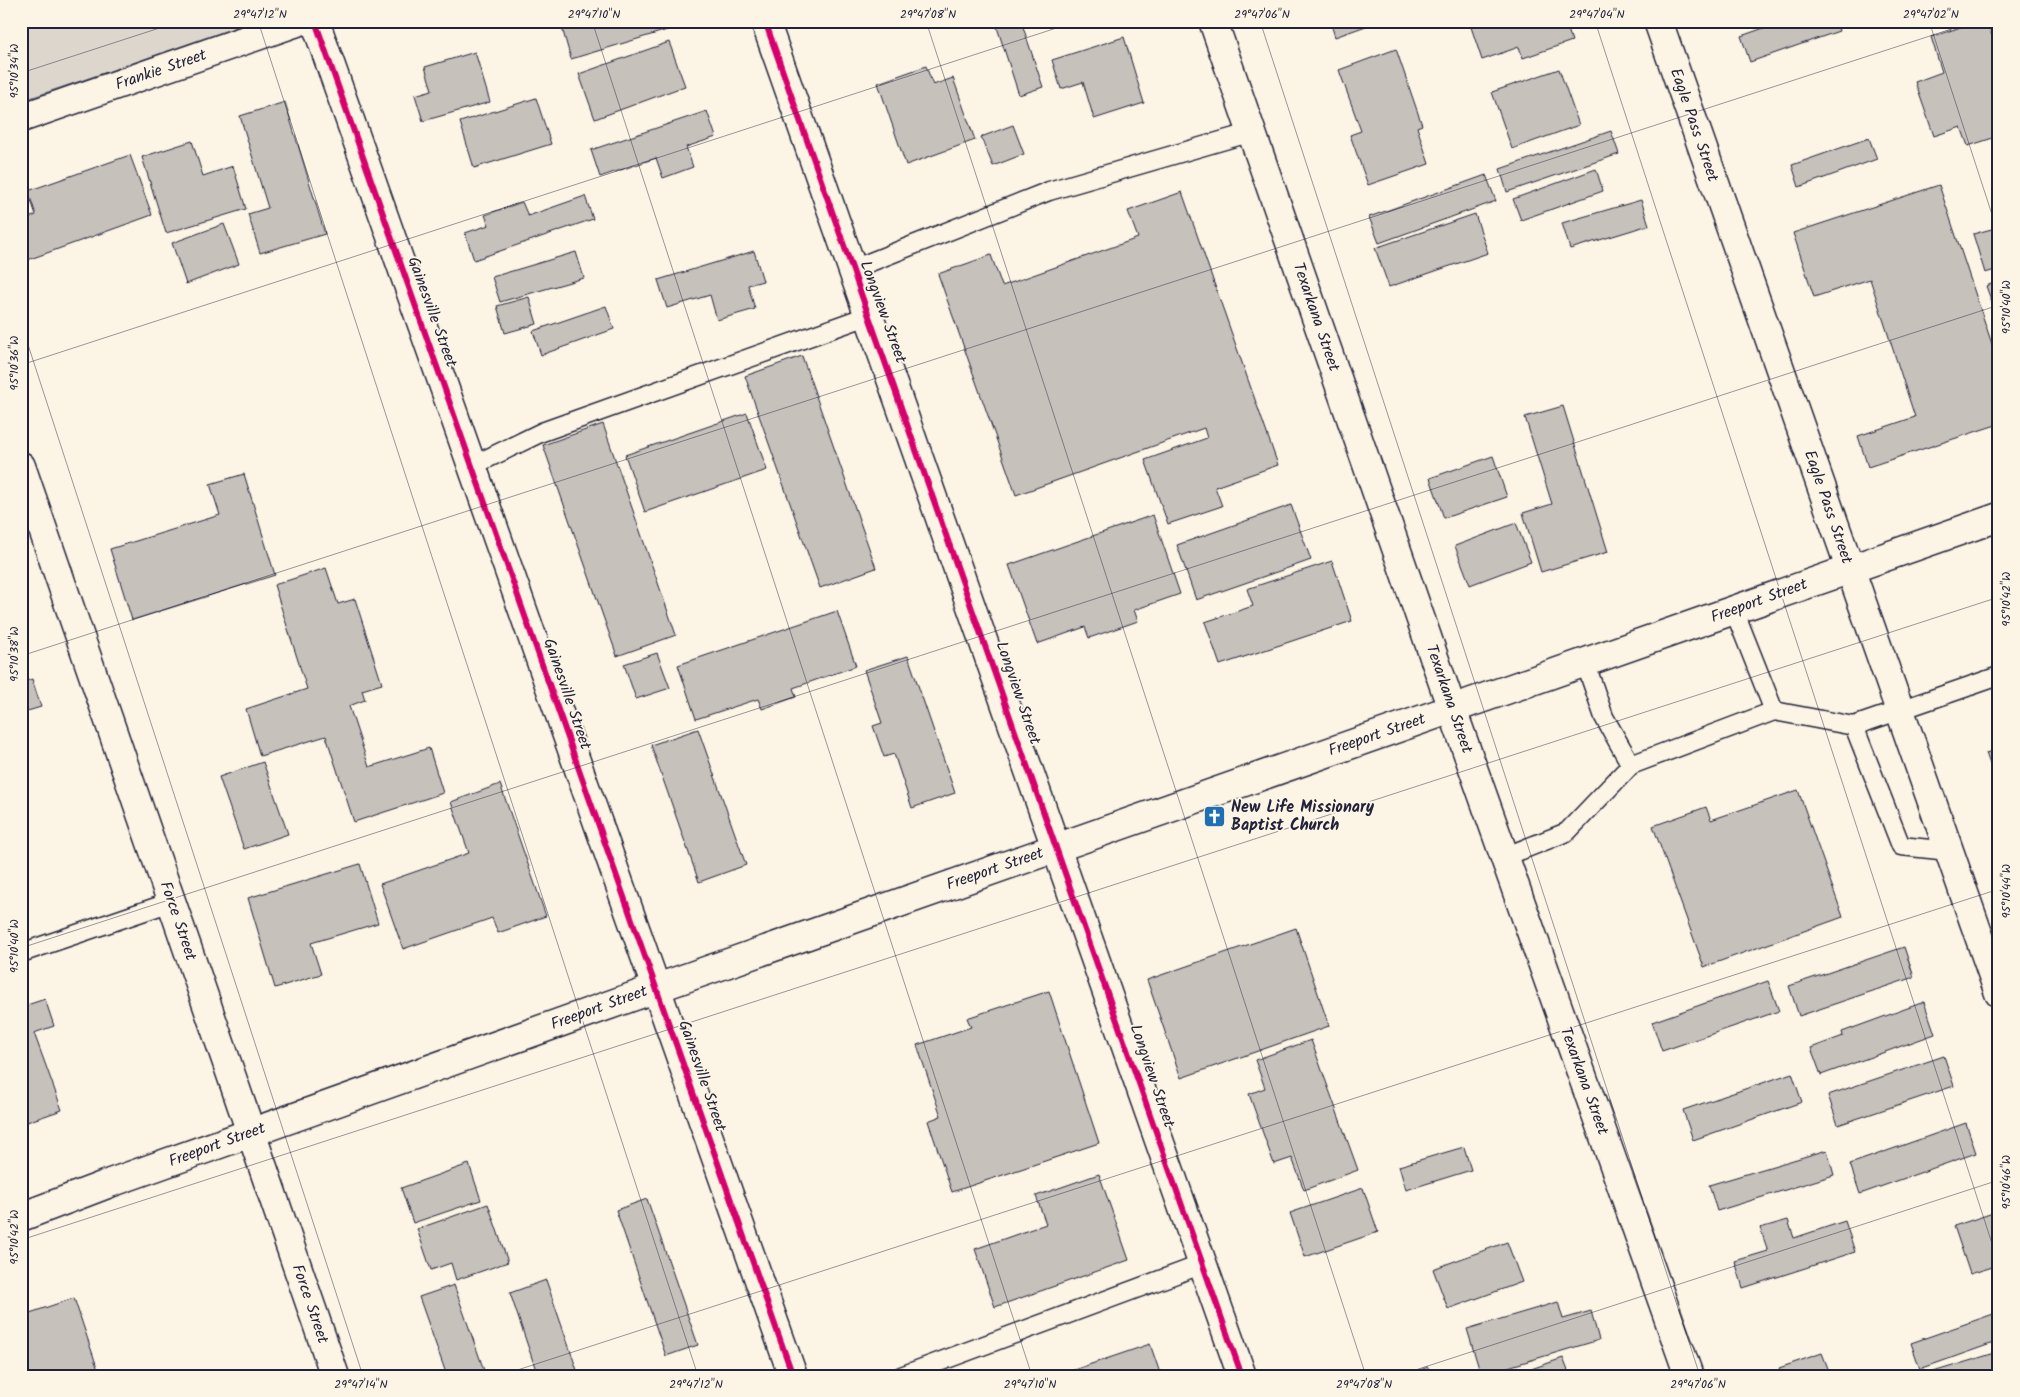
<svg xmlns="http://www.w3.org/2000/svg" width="2020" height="1397" font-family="Kalam,sans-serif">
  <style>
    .green { fill: #dcd6cc; stroke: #7f7c84 }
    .building { fill: #c6c1bb; stroke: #22223b }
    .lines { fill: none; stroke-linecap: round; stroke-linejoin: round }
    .lane-casing { stroke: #22223b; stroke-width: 21 }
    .street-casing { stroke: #22223b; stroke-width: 31 }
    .secondary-casing { stroke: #22223b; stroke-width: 31 }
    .lane { stroke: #fcf5e5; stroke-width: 18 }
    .street { stroke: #fcf5e5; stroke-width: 28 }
    .secondary { stroke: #fcf5e5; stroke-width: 28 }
    .cycleway-casing { stroke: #fcf5e5; stroke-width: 9 }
    .cycleway { stroke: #d6006c; stroke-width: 6 }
    .ticks { fill: none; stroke: #22223b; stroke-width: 1; stroke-opacity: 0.45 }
    .labels { text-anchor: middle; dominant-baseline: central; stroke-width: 4; stroke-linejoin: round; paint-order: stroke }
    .street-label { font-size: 16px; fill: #22223b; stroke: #fcf5e5 }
    .poi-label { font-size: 16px; font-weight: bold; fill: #22223b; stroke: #fcf5e5; text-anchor: start }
    .neatline { fill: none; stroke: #22223b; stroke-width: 2 }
    .ticks-label { font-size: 12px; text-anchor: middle; fill: #22223b }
  </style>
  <rect width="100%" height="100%" fill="#fcf5e5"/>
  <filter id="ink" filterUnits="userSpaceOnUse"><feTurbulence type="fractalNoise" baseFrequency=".02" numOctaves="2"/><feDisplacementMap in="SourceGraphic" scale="10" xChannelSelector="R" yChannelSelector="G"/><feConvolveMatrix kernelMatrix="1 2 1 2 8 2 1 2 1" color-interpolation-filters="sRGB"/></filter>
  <g filter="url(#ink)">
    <polygon class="green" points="21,21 258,21 21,101"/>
    <g class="building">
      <polygon points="560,21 672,21 674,28 571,59"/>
      <polygon points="995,21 1021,21 1043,87 1019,95"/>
      <polygon points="1330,21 1380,21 1335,37"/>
      <polygon points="1469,21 1565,21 1572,41 1523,58 1519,47 1482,60"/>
      <polygon points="1784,21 1836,21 1839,31 1750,62 1741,36"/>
      <polygon points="1979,21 1987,21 1999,56 1999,136 1968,146 1961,127 1934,136 1915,82 1942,72 1931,37"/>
      <polygon points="1124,37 1144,103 1094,119 1083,82 1061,89 1052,60"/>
      <polygon points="669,42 685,86 595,119 579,74"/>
      <polygon points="1396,49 1422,125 1417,127 1429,164 1368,185 1350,135 1361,131 1339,70"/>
      <polygon points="475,52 490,102 423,121 415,95 432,90 425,67"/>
      <polygon points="926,66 933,85 953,78 975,140 906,165 878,83"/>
      <polygon points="1559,69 1579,125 1512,149 1492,92"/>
      <polygon points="536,98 551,144 474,168 460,122"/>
      <polygon points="285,102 325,234 260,253 248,214 268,208 240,116"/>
      <polygon points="707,111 716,137 686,147 693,167 663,178 656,158 600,177 591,150"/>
      <polygon points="1013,125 1024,154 993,166 981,137"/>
      <polygon points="1611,131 1619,154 1507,192 1500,169"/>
      <polygon points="1869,138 1877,159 1799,187 1792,165"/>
      <polygon points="192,141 203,176 233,166 246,209 166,233 142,157"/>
      <polygon points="130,155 152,215 22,262 21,221 36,215 28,191"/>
      <polygon points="1596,169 1603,191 1521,220 1513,199"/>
      <polygon points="1486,175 1496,201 1379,243 1369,217"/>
      <polygon points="1939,185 1999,365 1999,424 1868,467 1858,436 1915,417 1870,279 1814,297 1793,233"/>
      <polygon points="1182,192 1278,465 1215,487 1222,506 1168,524 1145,460 1207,438 1204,428 1016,495 938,274 991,255 1002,286 1138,238 1128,211"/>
      <polygon points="585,196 593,219 474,260 465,233 489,225 485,215 522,202 528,216"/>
      <polygon points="1641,200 1649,225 1570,249 1562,223"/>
      <polygon points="1475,214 1488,253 1389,287 1375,248"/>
      <polygon points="224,224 239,264 186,284 172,243"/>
      <polygon points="1999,227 1999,269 1985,273 1973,234"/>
      <polygon points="754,251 763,281 748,285 755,309 717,320 710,295 667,308 658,280"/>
      <polygon points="576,252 584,278 500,302 492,277"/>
      <polygon points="1999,281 1999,322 1986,286"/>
      <polygon points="529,297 537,324 505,333 497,306"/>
      <polygon points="606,306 614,329 541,355 533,331"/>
      <polygon points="802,356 876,568 820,588 745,376"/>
      <polygon points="1563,406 1608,552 1541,572 1523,513 1552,504 1525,417"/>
      <polygon points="747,413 767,470 645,512 625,455"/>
      <polygon points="603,424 676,635 617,656 543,445"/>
      <polygon points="1493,456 1507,497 1444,518 1430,478"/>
      <polygon points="244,474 275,575 132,620 110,549 220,515 210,484"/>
      <polygon points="1291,505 1311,560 1196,600 1177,545"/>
      <polygon points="1153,515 1180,594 1134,610 1138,621 1089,638 1085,627 1037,644 1009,565"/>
      <polygon points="1516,523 1531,562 1470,585 1455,546"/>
      <polygon points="1332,561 1352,621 1220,665 1205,622 1253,606 1247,589"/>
      <polygon points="326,568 338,604 355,599 382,684 362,690 365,700 349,706 369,767 429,748 443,793 354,822 326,736 260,756 246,709 307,689 274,585"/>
      <polygon points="837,611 856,666 793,688 796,697 762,709 758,699 696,719 678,665"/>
      <polygon points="657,653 670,688 636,699 624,664"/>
      <polygon points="908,656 955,793 912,808 894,754 884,757 873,726 882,723 864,670"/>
      <polygon points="32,679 41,707 21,713 21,683"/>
      <polygon points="698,729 746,865 699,882 651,745"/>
      <polygon points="1999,749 1999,790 1986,753"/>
      <polygon points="263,762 288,834 244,849 219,777"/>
      <polygon points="500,784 546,916 498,933 492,918 403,949 380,884 469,853 451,802"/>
      <polygon points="1798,790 1843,917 1704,967 1653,826 1706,807 1711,820"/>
      <polygon points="360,864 378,923 311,943 321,974 275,988 248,898"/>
      <polygon points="1296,928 1329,1026 1181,1078 1147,980"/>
      <polygon points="1904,947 1914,977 1799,1016 1789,986"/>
      <polygon points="1768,981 1779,1011 1662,1051 1652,1022"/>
      <polygon points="1049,991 1099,1143 952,1192 928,1121 941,1116 917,1045 971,1027 967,1018"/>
      <polygon points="45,999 54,1026 34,1033 62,1110 24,1123 21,1114 21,1007"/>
      <polygon points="1924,1002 1935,1034 1821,1075 1811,1048 1843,1036 1842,1032"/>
      <polygon points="1311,1040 1358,1170 1304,1190 1292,1158 1274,1164 1249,1094 1265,1088 1255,1060"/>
      <polygon points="1944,1056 1954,1086 1838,1125 1828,1095"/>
      <polygon points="1792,1073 1802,1102 1693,1140 1683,1110"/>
      <polygon points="1966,1123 1976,1153 1860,1194 1850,1164"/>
      <polygon points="1464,1147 1471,1170 1406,1190 1399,1166"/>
      <polygon points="1827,1150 1834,1175 1717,1211 1709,1185"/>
      <polygon points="469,1164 481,1200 413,1223 401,1188"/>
      <polygon points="1099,1174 1129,1260 995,1307 975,1249 1046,1224 1036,1196"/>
      <polygon points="1363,1188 1378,1232 1305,1257 1290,1213"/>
      <polygon points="647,1199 698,1345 666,1356 616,1210"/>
      <polygon points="488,1204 508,1262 456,1280 451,1263 431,1270 417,1229"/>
      <polygon points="1999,1211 1999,1265 1970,1274 1954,1226"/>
      <polygon points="1788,1220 1794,1238 1845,1221 1855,1252 1743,1288 1735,1261 1768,1251 1760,1228"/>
      <polygon points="1507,1242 1522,1282 1448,1309 1433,1269"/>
      <polygon points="546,1280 579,1376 538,1376 510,1293"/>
      <polygon points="454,1285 486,1376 447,1376 419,1297"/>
      <polygon points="74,1298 100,1376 21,1376 21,1316"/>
      <polygon points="1558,1302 1563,1319 1591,1311 1599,1340 1481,1375 1467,1329"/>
      <polygon points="1999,1312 1999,1341 1920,1369 1911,1343"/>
      <polygon points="1150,1344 1161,1376 1056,1376"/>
      <polygon points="1998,1352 1999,1376 1931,1376 1930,1373"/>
      <polygon points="1822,1353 1831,1376 1782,1376 1779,1368"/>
      <polygon points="1563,1358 1570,1376 1511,1376"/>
      <polygon points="1428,1367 1431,1376 1403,1376"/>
      <polygon points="714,1370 715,1376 696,1376"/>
    </g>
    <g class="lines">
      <defs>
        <g id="lane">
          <polyline points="853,269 1049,191 1252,132"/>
          <polyline points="472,466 542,432 870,315"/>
          <polyline points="1734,610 1774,711"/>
          <polyline points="1585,662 1604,717 1631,765"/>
          <polyline points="1854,726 1999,676"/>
          <polyline points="1504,857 1567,832 1631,765 1774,711 1854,726 1901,846 1949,851"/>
          <polyline points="21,953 171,902"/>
          <polyline points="901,1376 1203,1264"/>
        </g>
        <g id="street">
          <polyline points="315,21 793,1376"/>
          <polyline points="765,21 1242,1376"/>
          <polyline points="1213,21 1452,709 1689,1376"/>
          <polyline points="1658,21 1999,993"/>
          <polyline points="21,118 300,21"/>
          <polyline points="21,466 335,1376"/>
        </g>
        <polyline id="secondary" points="21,1217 110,1183 657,988 1999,517"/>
      </defs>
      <use href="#lane" class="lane-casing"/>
      <use href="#street" class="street-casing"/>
      <use href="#secondary" class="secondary-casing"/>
      <use href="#lane" class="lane"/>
      <use href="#street" class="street"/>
      <use href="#secondary" class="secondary"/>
      <defs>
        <g id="cycleway">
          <polyline points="315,21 793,1376"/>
          <polyline points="765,21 1242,1376"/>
        </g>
      </defs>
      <use href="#cycleway" class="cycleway-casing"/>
      <use href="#cycleway" class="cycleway"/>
    </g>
  </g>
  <path class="ticks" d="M258,21L698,1376M592,21L1032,1376M926,21L1366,1376M1260,21L1700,1376M1595,21L1999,1265M1929,21L1999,236M21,73L181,21M21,323L363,1376M21,365L1078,21M21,656L1976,21M21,948L1999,305M21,1240L1999,597M21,1352L29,1376M499,1376L1999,889M1397,1376L1999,1180"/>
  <defs>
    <symbol id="church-square" viewBox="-11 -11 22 22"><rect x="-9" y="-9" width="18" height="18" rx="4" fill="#1f6fb2" stroke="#fcf5e5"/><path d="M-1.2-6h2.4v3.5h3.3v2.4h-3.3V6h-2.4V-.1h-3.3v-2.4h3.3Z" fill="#fff"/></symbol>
  </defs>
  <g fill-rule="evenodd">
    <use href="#church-square" x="1202" y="804" width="25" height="25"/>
  </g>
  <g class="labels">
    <g class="street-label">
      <text transform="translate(161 70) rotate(-19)">Frankie Street</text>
      <text transform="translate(1694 125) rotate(71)">Eagle Pass Street</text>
      <text transform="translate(432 312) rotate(70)">Gainesville Street</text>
      <text transform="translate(883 312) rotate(70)">Longview Street</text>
      <text transform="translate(1316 317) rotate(71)">Texarkana Street</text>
      <text transform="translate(1828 507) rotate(71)">Eagle Pass Street</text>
      <text transform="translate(1759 601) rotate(-20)">Freeport Street</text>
      <text transform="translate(1018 693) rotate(71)">Longview Street</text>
      <text transform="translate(567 694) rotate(71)">Gainesville Street</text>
      <text transform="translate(1449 699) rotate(71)">Texarkana Street</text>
      <text transform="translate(1377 735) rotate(-19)">Freeport Street</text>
      <text transform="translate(995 869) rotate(-19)">Freeport Street</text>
      <text transform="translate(178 921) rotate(71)">Force Street</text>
      <text transform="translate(599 1008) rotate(-20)">Freeport Street</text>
      <text transform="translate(702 1076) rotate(71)">Gainesville Street</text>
      <text transform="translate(1152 1076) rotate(71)">Longview Street</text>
      <text transform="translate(1584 1081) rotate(70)">Texarkana Street</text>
      <text transform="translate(217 1145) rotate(-20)">Freeport Street</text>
      <text transform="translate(310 1304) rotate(71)">Force Street</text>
    </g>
    <g class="poi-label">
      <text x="1231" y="807">New Life Missionary<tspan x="1231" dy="18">Baptist Church</tspan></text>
    </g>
  </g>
  <rect width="2020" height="1397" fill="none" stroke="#fcf5e5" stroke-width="55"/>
  <rect x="28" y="28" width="1964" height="1342" class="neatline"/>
  <g class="ticks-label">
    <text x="260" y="18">29°47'12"N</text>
    <text x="594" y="18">29°47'10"N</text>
    <text x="928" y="18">29°47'08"N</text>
    <text x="1262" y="18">29°47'06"N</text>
    <text x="1597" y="18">29°47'04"N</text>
    <text x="1931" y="18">29°47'02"N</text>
    <text transform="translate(14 71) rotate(-90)" y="4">95°10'34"W</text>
    <text transform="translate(2006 307) rotate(-90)" y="4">95°10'40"W</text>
    <text transform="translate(14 363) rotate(-90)" y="4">95°10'36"W</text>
    <text transform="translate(2006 599) rotate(-90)" y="4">95°10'42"W</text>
    <text transform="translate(14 654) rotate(-90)" y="4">95°10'38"W</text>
    <text transform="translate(2006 891) rotate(-90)" y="4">95°10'44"W</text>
    <text transform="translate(14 946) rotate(-90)" y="4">95°10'40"W</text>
    <text transform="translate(2006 1182) rotate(-90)" y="4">95°10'46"W</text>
    <text transform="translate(14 1237) rotate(-90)" y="4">95°10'42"W</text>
    <text x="361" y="1388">29°47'14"N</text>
    <text x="696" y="1388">29°47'12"N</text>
    <text x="1030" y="1388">29°47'10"N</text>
    <text x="1364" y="1388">29°47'08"N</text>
    <text x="1698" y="1388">29°47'06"N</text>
  </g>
</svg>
